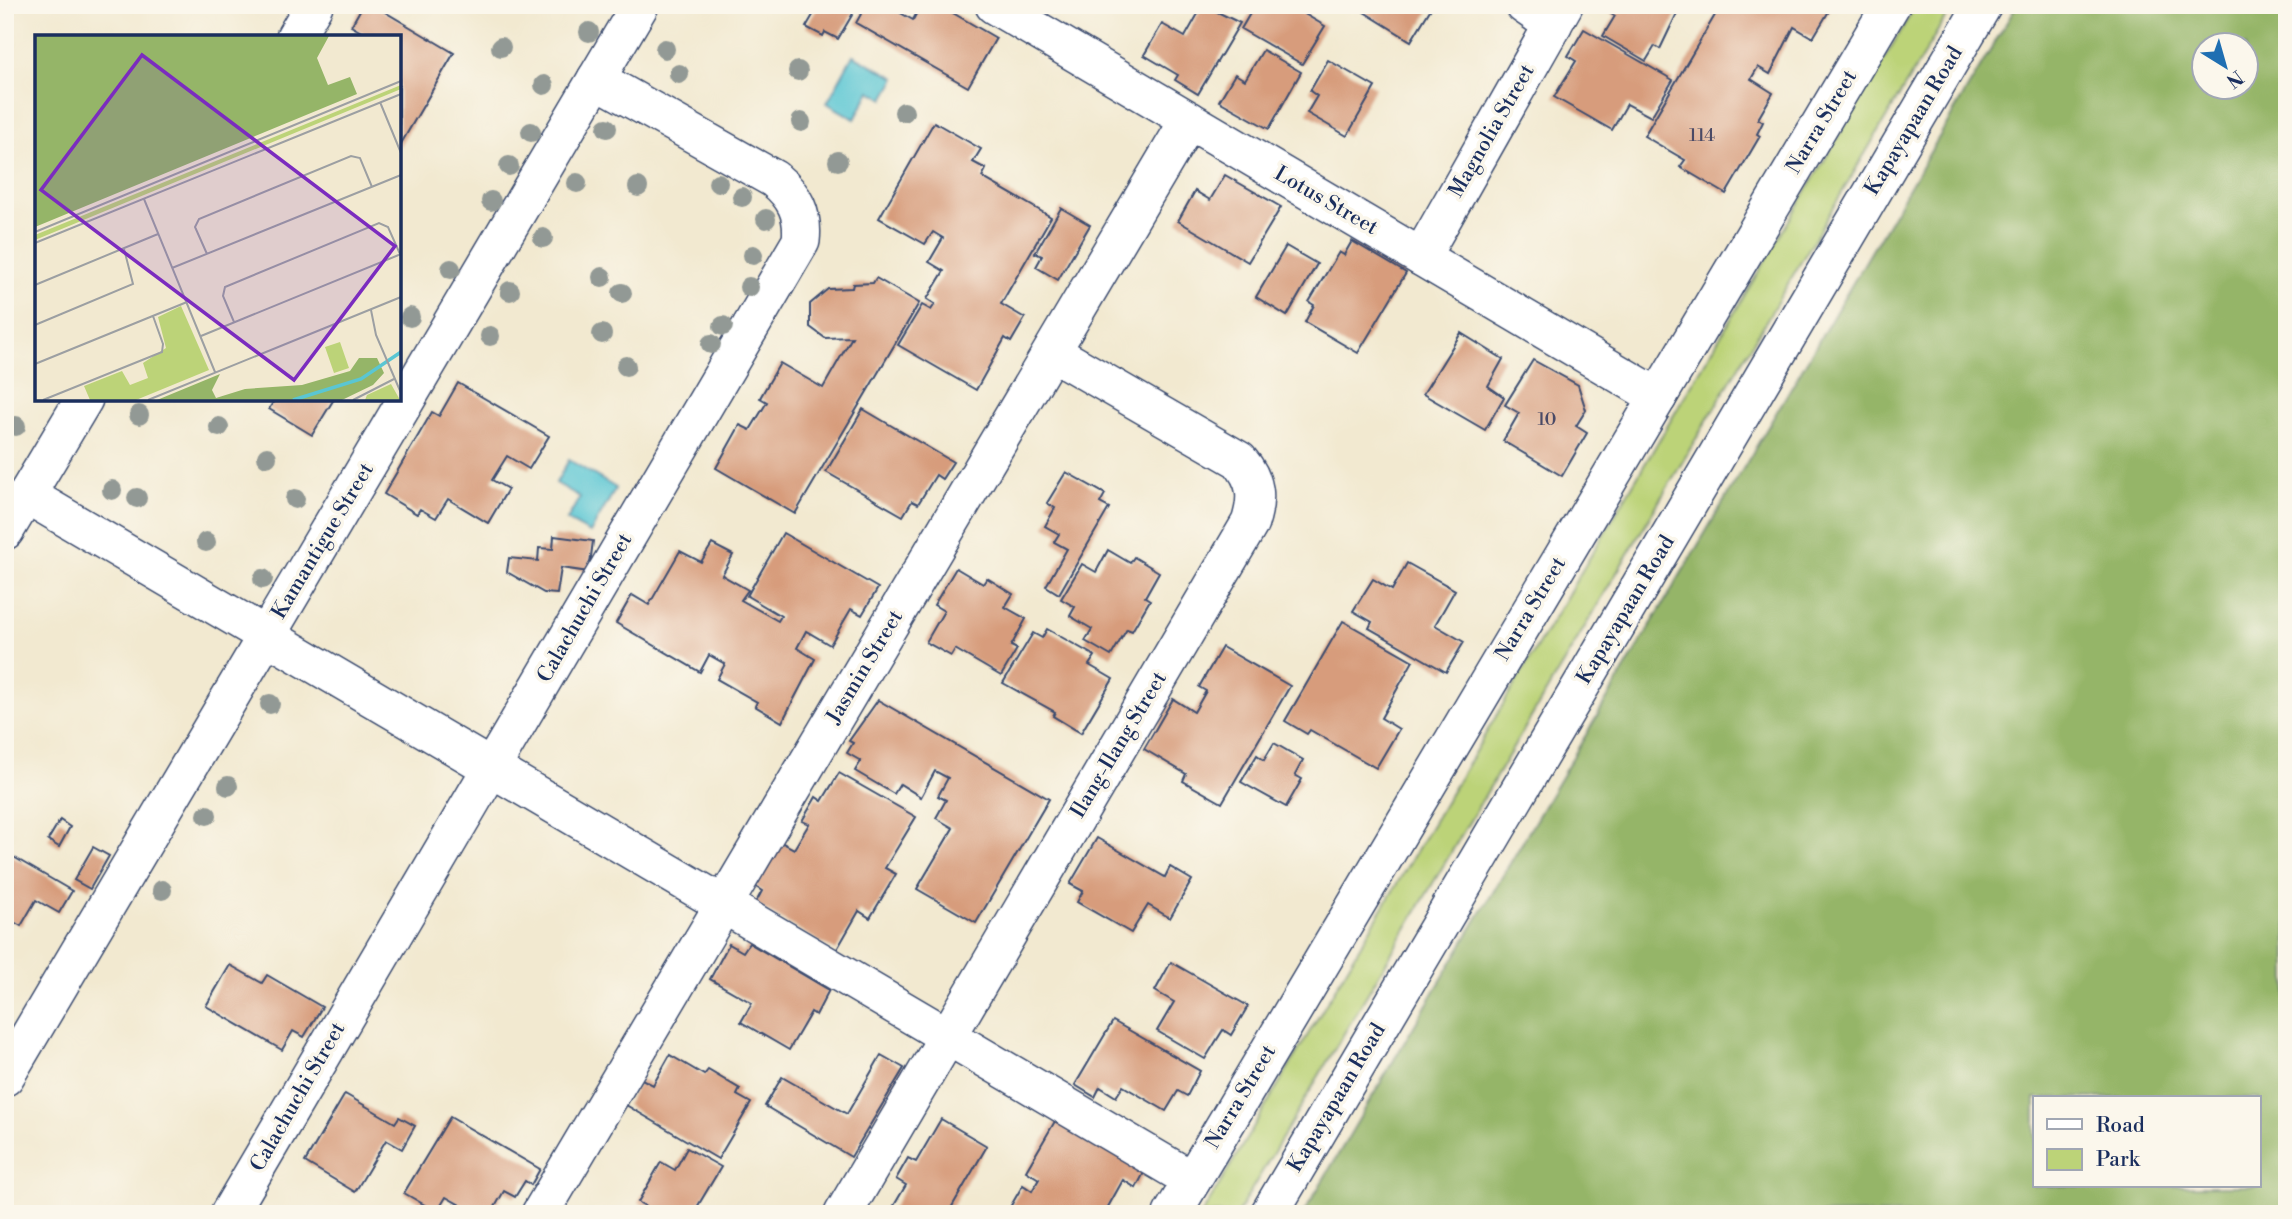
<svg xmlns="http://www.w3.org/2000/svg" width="2292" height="1219" font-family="'Libre Bodoni',serif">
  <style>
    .green { fill: #bcd378; stroke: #6c816b; stroke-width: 2 }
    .forest { fill: #95b568; stroke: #587263; stroke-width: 2; fill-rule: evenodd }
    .water { fill: #5ac6d3; stroke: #3a7a98; stroke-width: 2 }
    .building { fill: #d79c7c }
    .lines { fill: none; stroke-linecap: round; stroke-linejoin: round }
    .minor-casing { stroke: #3b4b6f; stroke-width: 40 }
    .minor { stroke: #fff; stroke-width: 37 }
    .tree { fill: #929995 }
    .labels { text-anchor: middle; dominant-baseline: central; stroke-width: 7; stroke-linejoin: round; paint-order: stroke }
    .number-label { font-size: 18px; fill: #4a4a66 }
    .street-label { font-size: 21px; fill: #1b2f5e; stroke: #fbf7ec }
    .inset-river { fill: none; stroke: #5ac6d3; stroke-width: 3.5 }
    .inset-road { fill: none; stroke: #9c9fa2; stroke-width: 2 }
    .view { fill: #7b2cbf; fill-opacity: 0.15; stroke: #7b2cbf; stroke-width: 3.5 }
    .inset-edge { fill: none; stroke: #1b2f5e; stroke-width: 3.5 }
  </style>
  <rect width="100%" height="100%" fill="#fbf7ec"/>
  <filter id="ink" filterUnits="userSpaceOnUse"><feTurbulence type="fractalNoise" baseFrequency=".0143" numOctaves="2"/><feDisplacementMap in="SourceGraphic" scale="14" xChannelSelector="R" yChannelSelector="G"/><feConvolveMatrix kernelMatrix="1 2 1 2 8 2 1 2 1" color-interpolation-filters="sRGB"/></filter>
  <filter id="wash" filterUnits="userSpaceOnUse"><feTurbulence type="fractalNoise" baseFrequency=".00686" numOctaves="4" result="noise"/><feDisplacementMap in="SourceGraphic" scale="28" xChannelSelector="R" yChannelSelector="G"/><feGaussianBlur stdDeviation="1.57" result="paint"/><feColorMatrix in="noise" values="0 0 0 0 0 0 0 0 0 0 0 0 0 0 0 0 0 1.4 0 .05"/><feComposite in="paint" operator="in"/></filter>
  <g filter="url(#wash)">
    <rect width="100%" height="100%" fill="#f2e9d0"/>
    <polygon class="green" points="1916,5 1953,5 1237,1214 1202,1214"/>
    <path class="forest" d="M2017,5H2287V1214H1303ZM2204,46H2246V88H2204ZM2035,1098H2259V1186H2035Z"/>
    <g class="water">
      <polygon points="853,55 896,78 884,99 870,91 855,119 827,103"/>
      <polygon points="569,460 616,488 590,533 567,520 580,497 556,483"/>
    </g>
    <g id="blocks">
      <g class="building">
        <polygon points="363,5 373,5 454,53 399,147 399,37 370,37 351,26"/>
        <polygon points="819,5 858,5 838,39 825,32 823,36 806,27"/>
        <polygon points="866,5 898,5 895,10 913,20 921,5 939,5 996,38 968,87 856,23"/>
        <polygon points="1203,5 1240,23 1198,94 1175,80 1178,75 1144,55 1162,24 1185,37"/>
        <polygon points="1255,5 1289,5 1325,26 1302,64 1241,29"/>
        <polygon points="1368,5 1433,5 1411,41 1364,12"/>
        <polygon points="1607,5 1681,5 1660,49 1655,46 1646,61 1603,36 1615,16 1604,10"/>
        <polygon points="1721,5 1832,6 1813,38 1794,27 1770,74 1758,67 1751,79 1773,93 1758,119 1763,122 1757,134 1760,136 1726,194 1680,167 1685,160 1644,136"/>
        <polygon points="1584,29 1673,80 1651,117 1627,104 1612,130 1554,97 1576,61 1568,56"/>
        <polygon points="1263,50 1301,72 1269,129 1219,101 1235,74 1245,80"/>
        <polygon points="1328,60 1375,87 1347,136 1307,113 1317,96 1310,91"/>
        <polygon points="934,122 981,149 973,162 986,169 982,177 1051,217 1001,304 1025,318 1011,342 1005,338 976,390 898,345 922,305 931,310 935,304 927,299 944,271 929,262 943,238 933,232 925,244 879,218"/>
        <polygon points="1225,175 1281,207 1248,262 1178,221 1195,191 1210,200"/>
        <polygon points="1061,208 1090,225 1058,280 1036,267 1042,256 1035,253"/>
        <polygon points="1352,241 1406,273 1358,353 1305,322 1314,305 1309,302 1339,252 1344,255"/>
        <polygon points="1286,246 1317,264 1287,316 1256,297"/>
        <polygon points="876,278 919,303 795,514 716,468 740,425 750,430 767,402 760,398 780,363 823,388 852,337 825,338 810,327 810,304 828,289 852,288 853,284 873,283"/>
        <polygon points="1461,333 1503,359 1488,386 1504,397 1485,430 1423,394"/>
        <polygon points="1533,360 1578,385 1586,410 1576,426 1587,433 1562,476 1503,441 1519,413 1505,405"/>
        <polygon points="458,383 549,436 529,469 507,456 492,480 508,489 488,523 448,499 436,518 420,509 417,514 384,494 432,412 439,416"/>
        <polygon points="275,399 334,399 312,435 269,409"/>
        <polygon points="863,409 953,462 942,479 936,475 918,504 912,501 903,516 826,472"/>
        <polygon points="1066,472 1105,494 1100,503 1109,508 1059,594 1046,586 1067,549 1054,542 1059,534 1045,526 1055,508 1047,503"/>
        <polygon points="783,533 878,588 862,615 851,609 830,645 806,631 797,648 815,659 782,722 755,706 757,702 717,679 725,664 709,655 700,672 616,623 632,595 649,605 680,551 701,562 712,544 733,555 722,575 748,590 741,600 778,621 781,616 747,596"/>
        <polygon points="554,536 593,541 589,572 561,568 557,594 544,593 507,572 509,558 538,561 539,548 553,549"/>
        <polygon points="1108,550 1130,563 1134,557 1159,572 1145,597 1150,600 1132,631 1127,629 1111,656 1085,641 1092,629 1070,616 1075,607 1061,599 1082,564 1096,572"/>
        <polygon points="1407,563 1455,590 1435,625 1464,642 1446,672 1369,628 1372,622 1353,611 1373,579 1392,590"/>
        <polygon points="956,568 983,584 987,578 1013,594 1005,607 1026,619 1011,646 1017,649 1001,676 955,649 951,656 926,642 944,611 934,605"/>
        <polygon points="1343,621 1413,661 1381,718 1399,729 1376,768 1310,730 1307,734 1285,721"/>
        <polygon points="1047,629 1095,656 1089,665 1113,679 1081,733 1053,716 1055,712 1003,683 1033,633 1042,638"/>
        <polygon points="1222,647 1290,686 1222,803 1183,781 1186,774 1144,749 1173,699 1194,712 1206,691 1199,687"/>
        <polygon points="878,700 1049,799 976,923 917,889 953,828 936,818 946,800 938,796 948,778 935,771 921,797 900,784 894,794 855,771 861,761 847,753 853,743 849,741"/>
        <polygon points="1274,743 1303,760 1295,775 1302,779 1286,807 1241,782 1257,755 1264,760"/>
        <polygon points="839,773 916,817 885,868 896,874 870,918 859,911 836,951 755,904 762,891 756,887 781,842 794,849 809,824 802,821 816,797 822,801"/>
        <polygon points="60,820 70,827 59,847 48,840"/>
        <polygon points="1097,838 1165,877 1170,867 1192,880 1170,918 1148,905 1131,933 1077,902 1083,891 1070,884"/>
        <polygon points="93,847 109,856 90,889 74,880"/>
        <polygon points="5,852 72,891 59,913 36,900 21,926 5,917"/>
        <polygon points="749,943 829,990 816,1015 811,1012 789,1050 741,1022 752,1003 710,979 729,944 743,952"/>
        <polygon points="1171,962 1248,1006 1231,1035 1223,1030 1205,1059 1157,1031 1174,1002 1155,991"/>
        <polygon points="230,965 262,983 267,975 322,1007 304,1037 293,1031 282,1050 206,1006"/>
        <polygon points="1113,1021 1200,1071 1187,1096 1178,1091 1166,1111 1123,1086 1116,1097 1100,1087 1095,1097 1075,1085"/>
        <polygon points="670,1055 704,1075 708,1070 740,1089 737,1095 751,1103 718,1159 626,1105 642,1079 653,1085"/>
        <polygon points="881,1055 904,1068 851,1157 765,1106 782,1077 847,1114"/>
        <polygon points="345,1094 395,1123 399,1117 415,1126 402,1149 386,1140 355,1192 305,1162"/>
        <polygon points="1058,1116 1147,1167 1136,1188 1123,1180 1104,1214 1006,1214 1023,1185 1032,1191 1039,1179 1026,1171"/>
        <polygon points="450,1117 540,1169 531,1185 525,1181 515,1197 504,1191 491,1214 455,1214 460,1205 446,1197 437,1212 404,1193"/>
        <polygon points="941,1119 987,1146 950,1210 956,1214 889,1214 906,1185 896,1179 908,1158 916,1162"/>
        <polygon points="687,1148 721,1167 693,1214 659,1214 638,1202 661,1162 675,1170"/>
      </g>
    </g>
  </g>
  <g filter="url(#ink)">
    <use href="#blocks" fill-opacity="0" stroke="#3b4b6f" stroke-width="2"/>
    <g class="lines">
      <defs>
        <g id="minor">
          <polyline points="994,5 1658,397"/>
          <polyline points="1524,5 1553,25"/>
          <polyline points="295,37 314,5"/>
          <polyline points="1421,257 1564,5"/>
          <polyline points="27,495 1192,1180"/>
          <polyline points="5,531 84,399"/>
          <polyline points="5,1077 640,5"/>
          <path d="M229,1214L801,241C804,214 795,196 774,179L596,79"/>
          <polyline points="540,1214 1189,120"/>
          <path d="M843,1214L1250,523C1258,498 1257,481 1239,460L1052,352"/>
          <polyline points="1172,1214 1891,5"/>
          <polyline points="1269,1214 1983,5"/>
        </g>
      </defs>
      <use href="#minor" class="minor-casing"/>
      <use href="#minor" class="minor"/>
    </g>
    <g class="tree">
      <circle cx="589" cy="32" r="10"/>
      <circle cx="501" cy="47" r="10"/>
      <circle cx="665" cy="49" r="10"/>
      <circle cx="798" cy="71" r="10"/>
      <circle cx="679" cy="74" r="10"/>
      <circle cx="544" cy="85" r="10"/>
      <circle cx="904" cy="112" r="10"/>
      <circle cx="801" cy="122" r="10"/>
      <circle cx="607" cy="128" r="10"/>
      <circle cx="531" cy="132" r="10"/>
      <circle cx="838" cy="161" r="10"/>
      <circle cx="509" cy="166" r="10"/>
      <circle cx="577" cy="183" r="10"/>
      <circle cx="718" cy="183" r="10"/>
      <circle cx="638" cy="187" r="10"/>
      <circle cx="742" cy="197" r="10"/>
      <circle cx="491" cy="201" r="10"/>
      <circle cx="766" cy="219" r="10"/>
      <circle cx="543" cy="238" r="10"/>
      <circle cx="753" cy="255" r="10"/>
      <circle cx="451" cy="269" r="10"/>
      <circle cx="602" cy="277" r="10"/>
      <circle cx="749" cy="287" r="10"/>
      <circle cx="510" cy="291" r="10"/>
      <circle cx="622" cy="293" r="10"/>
      <circle cx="410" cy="317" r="10"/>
      <circle cx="723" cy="326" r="10"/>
      <circle cx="602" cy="334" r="10"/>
      <circle cx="490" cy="336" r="10"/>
      <circle cx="711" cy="344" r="10"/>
      <circle cx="626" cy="366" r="10"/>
      <circle cx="139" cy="415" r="10"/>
      <circle cx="16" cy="426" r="10"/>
      <circle cx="219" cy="427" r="10"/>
      <circle cx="267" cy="457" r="10"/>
      <circle cx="112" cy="490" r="10"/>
      <circle cx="137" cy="498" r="10"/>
      <circle cx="295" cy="499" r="10"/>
      <circle cx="206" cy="542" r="10"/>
      <circle cx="263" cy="579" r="10"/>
      <circle cx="270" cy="704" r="10"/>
      <circle cx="228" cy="786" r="10"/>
      <circle cx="207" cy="815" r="10"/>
      <circle cx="162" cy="890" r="10"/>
    </g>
  </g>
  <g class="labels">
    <g class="number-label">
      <text x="1702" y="135">114</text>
      <text x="1547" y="419">10</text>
    </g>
    <g class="street-label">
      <text transform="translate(1914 121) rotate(-59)">Kapayapaan Road</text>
      <text transform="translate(1822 122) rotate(-59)">Narra Street</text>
      <text transform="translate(1492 131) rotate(-60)">Magnolia Street</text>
      <text transform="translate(1326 201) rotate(30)">Lotus Street</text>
      <text transform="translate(323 541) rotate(-59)">Kamantigue Street</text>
      <text transform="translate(585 608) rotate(-60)">Calachuchi Street</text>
      <text transform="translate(1531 609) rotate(-59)">Narra Street</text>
      <text transform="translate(1626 610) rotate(-59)">Kapayapaan Road</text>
      <text transform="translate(865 667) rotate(-59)">Jasmin Street</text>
      <text transform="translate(1119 745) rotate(-59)">Ilang-Ilang Street</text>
      <text transform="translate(298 1097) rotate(-60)">Calachuchi Street</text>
      <text transform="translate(1241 1097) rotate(-59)">Narra Street</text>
      <text transform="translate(1337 1098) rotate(-59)">Kapayapaan Road</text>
    </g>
  </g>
  <g transform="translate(35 35)">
    <rect width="366" height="366" fill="#f2e9d0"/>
    <path d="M366,50V54L0,205V200ZM146,271L174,335L101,365H55L49,351L87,336L95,350L113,343L108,328L131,313L123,282ZM305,307L314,333L299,338L290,312ZM356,349L365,365H330L332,360Z" fill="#bcd378"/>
    <path d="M0,1H294L282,23L293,50L315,42L322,59L0,192ZM324,323H342L349,338L338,350L307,365H122L185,339L177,355L181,363L210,354L267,350L315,336Z" fill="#95b568"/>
    <path class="inset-river" d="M258,365L326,344L366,317"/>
    <path class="inset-road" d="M345,67L366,118M109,164L180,337M0,197L366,46M0,208L366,59M172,219L160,192L164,184L316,121L325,123L337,152M137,233L366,140M0,250L123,199M336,275L341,300L366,358M199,287L188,261L190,252L344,188L353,192L365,219M0,290L98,249L89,214M166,301L366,219M0,329L152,267M8,365L127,317L128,309L118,281M113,365L366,262M318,365L359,344"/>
    <path class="view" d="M107,20L360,211L259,345L6,155Z"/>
    <rect width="366" height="366" class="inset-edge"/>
  </g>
  <rect width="2292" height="1219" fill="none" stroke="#fbf7ec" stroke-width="28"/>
  <rect x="2033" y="1096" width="228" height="91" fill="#fbf7ec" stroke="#a1a7b3" stroke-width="2"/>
  <rect x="2047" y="1119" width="35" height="10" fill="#ffffff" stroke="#a1a7b3" stroke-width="2"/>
  <text x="2096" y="1132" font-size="21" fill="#1b2f5e">Road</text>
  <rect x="2047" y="1149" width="35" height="21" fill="#bcd378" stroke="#a1a7b3" stroke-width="2"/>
  <text x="2096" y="1166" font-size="21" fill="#1b2f5e">Park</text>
  <g transform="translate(2225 66) rotate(143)"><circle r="33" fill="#fbf7ec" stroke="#a1a7b3" stroke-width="2"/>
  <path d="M0-5L12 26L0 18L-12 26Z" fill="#1f6fb2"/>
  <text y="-10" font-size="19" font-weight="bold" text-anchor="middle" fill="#1b2f5e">N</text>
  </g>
</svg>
